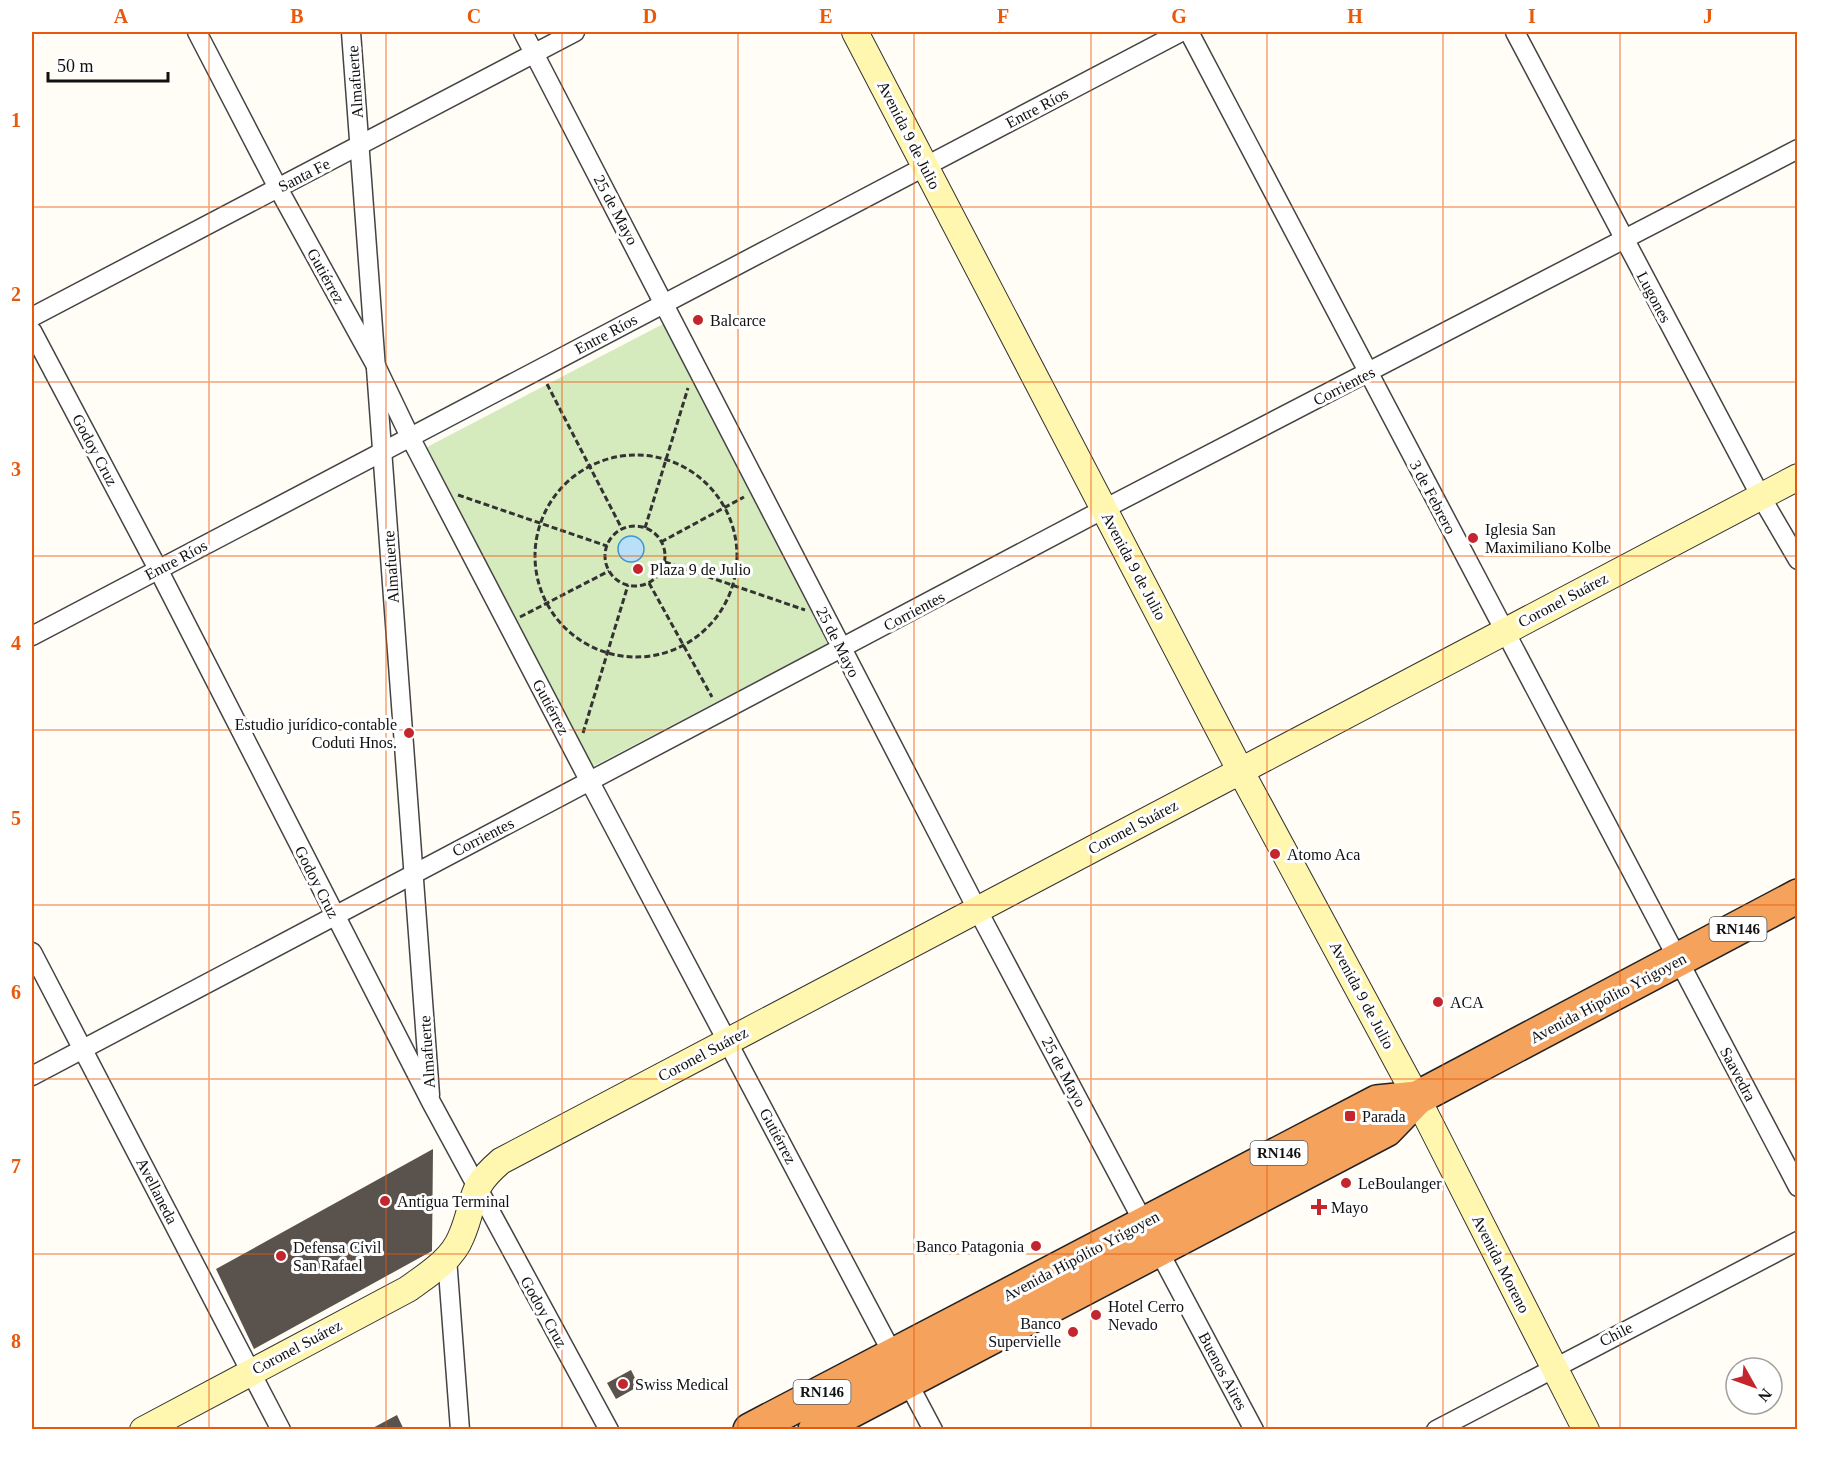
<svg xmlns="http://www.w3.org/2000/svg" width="1829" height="1461" font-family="Georgia,serif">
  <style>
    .green { fill: #d5ebbd }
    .water { fill: #b9e0f7; stroke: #3f96cf; stroke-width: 1.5 }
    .building { fill: #5a524d }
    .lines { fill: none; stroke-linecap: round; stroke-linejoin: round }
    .street-casing { stroke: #444; stroke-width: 21 }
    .secondary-casing { stroke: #333; stroke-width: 28 }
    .highway-casing { stroke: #222; stroke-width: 36 }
    .path { stroke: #333; stroke-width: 3; stroke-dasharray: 6 3; stroke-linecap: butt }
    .street { stroke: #fff; stroke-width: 18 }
    .secondary { stroke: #fff6b0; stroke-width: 26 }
    .highway { stroke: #f5a25d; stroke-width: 33 }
    .grid { fill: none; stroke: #e8590c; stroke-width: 1.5; stroke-opacity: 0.55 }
    .poi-dot { fill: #c4262e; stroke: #fff; stroke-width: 2 }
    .labels { text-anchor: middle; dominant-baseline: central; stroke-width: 6; stroke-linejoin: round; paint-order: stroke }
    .shield { fill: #fff; stroke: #585858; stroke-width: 1.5 }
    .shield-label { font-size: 15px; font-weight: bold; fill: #111 }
    .street-label { font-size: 16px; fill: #111; stroke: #fff }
    .poi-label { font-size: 16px; fill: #111; stroke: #fff; text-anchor: start }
    .neatline { fill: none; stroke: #e8590c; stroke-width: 2 }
    .grid-label { font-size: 20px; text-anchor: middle; font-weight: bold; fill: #e8590c }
  </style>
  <rect width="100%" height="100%" fill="#fffdf5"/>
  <polygon class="green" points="663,324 828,644 592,767 427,447"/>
  <circle class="water" cx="631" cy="549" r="13"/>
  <g class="building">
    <polygon points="433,1149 432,1251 254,1349 216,1269"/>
    <polygon points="631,1370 639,1386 616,1399 607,1383"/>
    <polygon points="397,1415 404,1430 369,1430"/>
  </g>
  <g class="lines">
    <defs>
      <g id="street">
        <polyline points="197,32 278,188 376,366 410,437 590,782 933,1430"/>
        <polyline points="351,32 430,1095"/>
        <polyline points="523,32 977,909 1254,1430"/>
        <polyline points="1189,32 1798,1187"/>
        <polyline points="1515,32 1760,495 1798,560"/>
        <polyline points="32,317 575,32"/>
        <polyline points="32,331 158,569 431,1102 609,1430"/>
        <polyline points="32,636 1181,32"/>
        <polyline points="32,952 281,1430"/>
        <polyline points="32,1076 1104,509 1798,149"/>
        <polyline points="447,1258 460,1430"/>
        <polyline points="1436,1430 1798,1241"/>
      </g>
      <g id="secondary">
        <polyline points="855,32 1240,770 1417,1098 1586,1430"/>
        <path d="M143,1430L408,1289C427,1275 452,1260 461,1237C477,1200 466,1191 501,1161L1798,477"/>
      </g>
      <g id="highway">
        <polyline points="750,1430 1377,1102 1417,1098"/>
        <polyline points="815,1430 1386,1130 1417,1098 1798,896"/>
      </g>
    </defs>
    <use href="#street" class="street-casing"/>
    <use href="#secondary" class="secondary-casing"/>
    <use href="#highway" class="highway-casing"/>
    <g class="path">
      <polyline points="547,384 622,529"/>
      <circle cx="636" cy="556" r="101"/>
      <polyline points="458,495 607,546"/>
      <circle cx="635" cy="556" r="30"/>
      <polyline points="645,528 688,388"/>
      <polyline points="661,542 744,497"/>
      <polyline points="665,562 805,610"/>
      <polyline points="649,583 712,697"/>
      <polyline points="520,617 609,571"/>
      <polyline points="583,733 628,585"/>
    </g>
    <use href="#street" class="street"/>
    <use href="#secondary" class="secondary"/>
    <use href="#highway" class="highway"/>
  </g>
  <path class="grid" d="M209,32V1430M386,32V1430M562,32V1430M738,32V1430M914,32V1430M1091,32V1430M1267,32V1430M1443,32V1430M1620,32V1430M32,207H1798M32,382H1798M32,556H1798M32,730H1798M32,905H1798M32,1079H1798M32,1254H1798"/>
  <g class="poi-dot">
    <circle cx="698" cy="320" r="6"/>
    <circle cx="1473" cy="538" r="6"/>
    <circle cx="638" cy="569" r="6"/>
    <circle cx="409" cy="733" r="6"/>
    <circle cx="1275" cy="854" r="6"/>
    <circle cx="1438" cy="1002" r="6"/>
    <rect x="1344" y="1110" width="12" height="12" rx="3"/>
    <circle cx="1346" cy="1183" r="6"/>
    <circle cx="385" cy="1201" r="6"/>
    <path d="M1316 1198h6v6h6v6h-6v6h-6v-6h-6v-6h6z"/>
    <circle cx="1036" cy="1246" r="6"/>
    <circle cx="281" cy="1256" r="6"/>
    <circle cx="1096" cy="1315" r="6"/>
    <circle cx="1073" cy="1332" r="6"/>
    <circle cx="623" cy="1384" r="6"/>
  </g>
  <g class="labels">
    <g class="shield">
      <rect x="1709.5" y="917" width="57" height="24" rx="4.5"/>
      <rect x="1250.5" y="1141" width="57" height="24" rx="4.5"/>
      <rect x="793.5" y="1380" width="57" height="24" rx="4.5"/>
    </g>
    <g class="shield-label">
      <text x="1738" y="929">RN146</text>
      <text x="1279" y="1153">RN146</text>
      <text x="822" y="1392">RN146</text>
    </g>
    <g class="street-label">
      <text transform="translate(355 82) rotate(-94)">Almafuerte</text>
      <text transform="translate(1037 108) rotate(-28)">Entre Ríos</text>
      <text transform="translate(909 135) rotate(63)">Avenida 9 de Julio</text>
      <text transform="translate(304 175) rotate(-27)">Santa Fe</text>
      <text transform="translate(616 210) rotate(62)">25 de Mayo</text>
      <text transform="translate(326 276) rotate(61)">Gutiérrez</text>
      <text transform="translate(1654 297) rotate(62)">Lugones</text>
      <text transform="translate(606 334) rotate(-28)">Entre Ríos</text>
      <text transform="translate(1344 386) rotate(-27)">Corrientes</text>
      <text transform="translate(95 450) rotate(62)">Godoy Cruz</text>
      <text transform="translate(1433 497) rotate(62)">3 de Febrero</text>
      <text transform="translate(176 560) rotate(-28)">Entre Ríos</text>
      <text transform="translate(1134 566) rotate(62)">Avenida 9 de Julio</text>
      <text transform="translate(391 567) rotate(-94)">Almafuerte</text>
      <text transform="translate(1563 600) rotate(-28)">Coronel Suárez</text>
      <text transform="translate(914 611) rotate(-28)">Corrientes</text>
      <text transform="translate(838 642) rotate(63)">25 de Mayo</text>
      <text transform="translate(551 707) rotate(62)">Gutiérrez</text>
      <text transform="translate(1133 827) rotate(-28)">Coronel Suárez</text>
      <text transform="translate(483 837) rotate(-27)">Corrientes</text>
      <text transform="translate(317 882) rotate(63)">Godoy Cruz</text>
      <text transform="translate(1362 995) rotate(62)">Avenida 9 de Julio</text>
      <text transform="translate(1608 998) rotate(-28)">Avenida Hipólito Yrigoyen</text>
      <text transform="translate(427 1052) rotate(-94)">Almafuerte</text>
      <text transform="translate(703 1054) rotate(-28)">Coronel Suárez</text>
      <text transform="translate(1064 1072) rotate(62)">25 de Mayo</text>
      <text transform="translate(1738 1074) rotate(62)">Saavedra</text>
      <text transform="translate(778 1136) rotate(62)">Gutiérrez</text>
      <text transform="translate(157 1191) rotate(63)">Avellaneda</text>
      <text transform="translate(1081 1256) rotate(-28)">Avenida Hipólito Yrigoyen</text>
      <text transform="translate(1501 1264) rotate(63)">Avenida Moreno</text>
      <text transform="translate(544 1312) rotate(61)">Godoy Cruz</text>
      <text transform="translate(1616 1334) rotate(-27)">Chile</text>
      <text transform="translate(297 1347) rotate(-28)">Coronel Suárez</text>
      <text transform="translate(1223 1371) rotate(62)">Buenos Aires</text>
    </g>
    <g class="poi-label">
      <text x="710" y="320">Balcarce</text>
      <text x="1485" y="529">Iglesia San<tspan x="1485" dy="18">Maximiliano Kolbe</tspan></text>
      <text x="650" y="569">Plaza 9 de Julio</text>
      <text x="397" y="724" text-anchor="end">Estudio jurídico-contable<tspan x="397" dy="18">Coduti Hnos.</tspan></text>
      <text x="1287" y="854">Atomo Aca</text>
      <text x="1450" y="1002">ACA</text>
      <text x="1362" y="1116">Parada</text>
      <text x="1358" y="1183">LeBoulanger</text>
      <text x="397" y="1201">Antigua Terminal</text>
      <text x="1331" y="1207">Mayo</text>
      <text x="1024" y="1246" text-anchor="end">Banco Patagonia</text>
      <text x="293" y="1247">Defensa Civil<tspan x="293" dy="18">San Rafael</tspan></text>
      <text x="1108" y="1306">Hotel Cerro<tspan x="1108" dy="18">Nevado</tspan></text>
      <text x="1061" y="1323" text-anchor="end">Banco<tspan x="1061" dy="18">Supervielle</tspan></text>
      <text x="635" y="1384">Swiss Medical</text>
    </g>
  </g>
  <rect width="1829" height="1461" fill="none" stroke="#ffffff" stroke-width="66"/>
  <g transform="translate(1754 1386) rotate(130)"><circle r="28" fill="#ffffff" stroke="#a0a0a0" stroke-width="1.5"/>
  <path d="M0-4.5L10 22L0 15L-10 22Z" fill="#c4262e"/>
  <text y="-9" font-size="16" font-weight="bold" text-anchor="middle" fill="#111111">N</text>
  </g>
  <path d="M48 72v9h120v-9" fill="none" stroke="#111111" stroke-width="3"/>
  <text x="57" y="72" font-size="18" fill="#111111" stroke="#ffffff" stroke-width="4.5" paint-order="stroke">50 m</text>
  <rect x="33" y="33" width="1763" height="1395" class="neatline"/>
  <g class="grid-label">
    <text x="121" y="23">A</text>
    <text x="297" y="23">B</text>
    <text x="474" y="23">C</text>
    <text x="650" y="23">D</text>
    <text x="826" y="23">E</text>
    <text x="1003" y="23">F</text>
    <text x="1179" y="23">G</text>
    <text x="1355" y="23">H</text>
    <text x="1532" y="23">I</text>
    <text x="1708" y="23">J</text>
    <text x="16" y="127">1</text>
    <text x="16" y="301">2</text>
    <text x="16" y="476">3</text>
    <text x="16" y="650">4</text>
    <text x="16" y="825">5</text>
    <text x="16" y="999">6</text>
    <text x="16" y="1173">7</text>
    <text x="16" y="1348">8</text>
  </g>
</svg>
